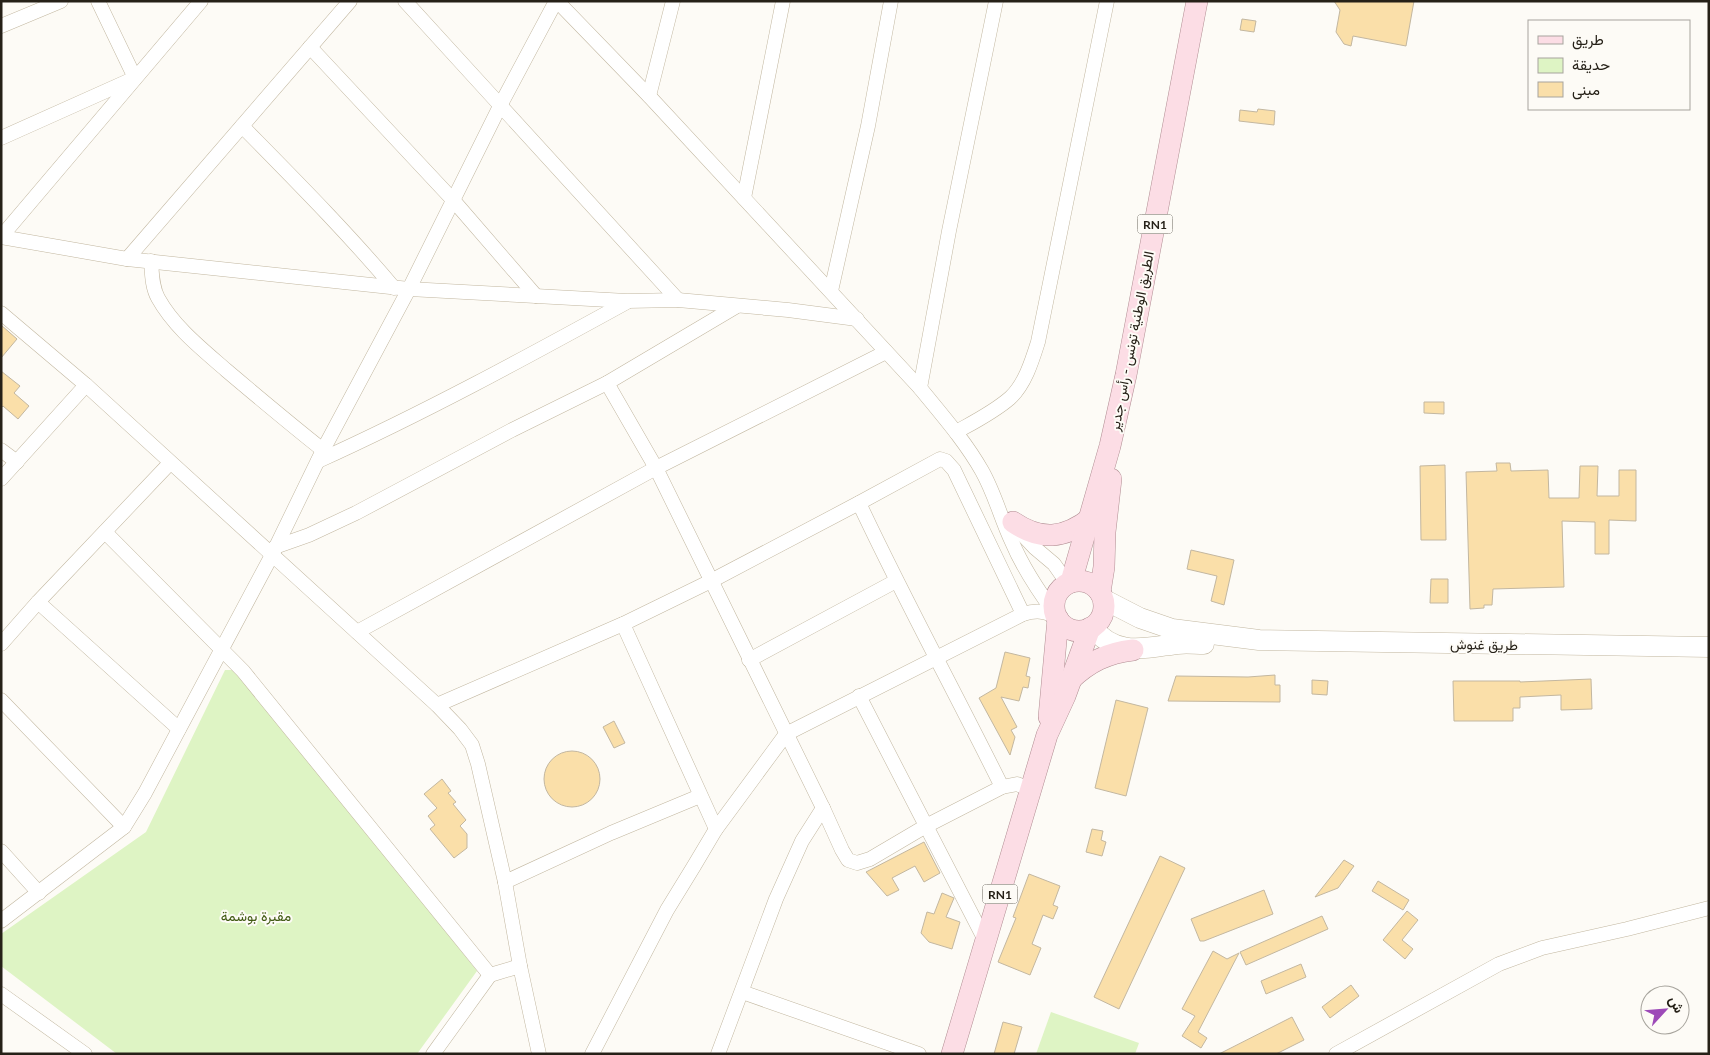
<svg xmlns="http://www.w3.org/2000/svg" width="1710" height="1055" font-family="Lato,Vazirmatn,sans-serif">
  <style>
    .green { fill: #def4c4 }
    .building { fill: #fadfa9; stroke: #c3b7a0 }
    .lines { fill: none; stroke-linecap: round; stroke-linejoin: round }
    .street-casing { stroke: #c2b7a0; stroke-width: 15 }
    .secondary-casing { stroke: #c2b7a0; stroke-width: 21 }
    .primary-casing { stroke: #b08d92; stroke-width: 22 }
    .street { stroke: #fff; stroke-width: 14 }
    .secondary { stroke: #fff; stroke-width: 20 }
    .primary { stroke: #fcdde5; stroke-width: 21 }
    .labels { text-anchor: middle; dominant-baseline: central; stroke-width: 4; stroke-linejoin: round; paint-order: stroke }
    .shield { fill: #fdfbf6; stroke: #66625b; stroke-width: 1 }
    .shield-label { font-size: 12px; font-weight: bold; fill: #262118 }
    .street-label { font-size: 14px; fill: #262118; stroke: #fdfbf6 }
    .park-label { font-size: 14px; fill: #415a13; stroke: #fdfbf6 }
  </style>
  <rect width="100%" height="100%" fill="#fdfbf6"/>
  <g class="green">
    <polygon points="225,670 239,670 477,971 417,1054 117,1054 1,966 1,934 146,832"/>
    <polygon points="1051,1012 1139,1043 1135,1054 1036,1054"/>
  </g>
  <g class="building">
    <polygon points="1334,1 1414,1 1406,46 1353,36 1351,46 1344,44 1336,32 1340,10"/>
    <polygon points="1242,19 1256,21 1254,32 1240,30"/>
    <polygon points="1258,109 1275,111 1274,125 1239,121 1240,110 1257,112"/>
    <polygon points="1,325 17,339 1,358"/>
    <polygon points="1,371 20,386 14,393 29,406 18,419 3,406 1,408"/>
    <polygon points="1424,402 1444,402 1444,414 1424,413"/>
    <polygon points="1496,463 1510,463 1511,471 1548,470 1549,498 1579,498 1580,466 1598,466 1597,496 1619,496 1619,470 1636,470 1636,521 1609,520 1609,554 1595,554 1595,522 1562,521 1564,587 1493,589 1492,605 1484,605 1484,608 1470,609 1466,472 1497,471"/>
    <polygon points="1445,465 1446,540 1421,540 1420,466"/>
    <polygon points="1191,550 1234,560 1224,605 1211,601 1217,576 1187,569"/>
    <polygon points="1431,579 1448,579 1448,603 1430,603"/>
    <polygon points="1005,652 1030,658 1026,676 1030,677 1028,688 1023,687 1019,701 1001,697 1017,727 1011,730 1015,737 1010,755 979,698 996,688"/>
    <polygon points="1275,675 1275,685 1280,685 1280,702 1168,701 1176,676 1248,677"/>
    <polygon points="1591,679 1592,709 1561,710 1561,695 1520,697 1520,708 1513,708 1513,721 1454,721 1453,681 1520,681 1520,682"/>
    <polygon points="1312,680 1328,681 1327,695 1312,694"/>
    <polygon points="1116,700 1148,708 1126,796 1095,788"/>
    <polygon points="614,721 625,743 614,748 603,727"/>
    <circle cx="572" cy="779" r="28"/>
    <polygon points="442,779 451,791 448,793 456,802 453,804 466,820 460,826 467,834 467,848 454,858 430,829 435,825 428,816 437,808 424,794"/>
    <polygon points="1092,829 1103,831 1101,840 1106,842 1102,856 1086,852"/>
    <polygon points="924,842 940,873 924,882 915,866 892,878 899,890 887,896 866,872"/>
    <polygon points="1160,856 1185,868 1119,1009 1094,997"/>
    <polygon points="1344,860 1354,866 1338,888 1315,897"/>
    <polygon points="1029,874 1060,886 1053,905 1058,907 1053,919 1043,915 1032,944 1041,948 1030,975 998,962 1016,918 1013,917"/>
    <polygon points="1378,881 1409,900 1403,910 1372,891"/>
    <polygon points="1264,890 1273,914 1204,941 1200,941 1191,919"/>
    <polygon points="942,893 954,898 946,917 960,922 952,949 929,942 921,933 927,912 934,914"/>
    <polygon points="1407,911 1418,920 1402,940 1413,949 1405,959 1383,940"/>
    <polygon points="1322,916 1328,929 1246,965 1240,952"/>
    <polygon points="1213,951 1227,959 1239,953 1198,1032 1207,1038 1201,1048 1182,1036 1195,1016 1182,1009"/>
    <polygon points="1301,964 1306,977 1266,994 1261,981"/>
    <polygon points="1351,985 1359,996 1330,1018 1322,1007"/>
    <polygon points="1292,1017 1304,1040 1276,1054 1219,1054"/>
    <polygon points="1003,1022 1022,1027 1014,1054 994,1054"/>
  </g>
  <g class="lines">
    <defs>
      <g id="street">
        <polyline points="405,1 678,300"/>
        <path d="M557,1L649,96L920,388C942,415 965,441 982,471C995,494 1001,519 1012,542C1023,568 1039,592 1056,615"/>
        <polyline points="1,26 61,1"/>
        <polyline points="310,47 453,200 536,296"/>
        <polyline points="649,96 673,1"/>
        <path d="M242,126C294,179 346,231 394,288"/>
        <polyline points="1,138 135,78 98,1"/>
        <polyline points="744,198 783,1"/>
        <polyline points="1,237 127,259 409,289 627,301 678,300 788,310 857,319"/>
        <polyline points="1,237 201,1"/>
        <polyline points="127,259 350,1"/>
        <path d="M151,261C152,274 152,287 158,298C174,327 202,349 226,370C258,397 290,424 323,450"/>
        <polyline points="831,291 868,126 891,1"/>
        <polyline points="1,313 86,385 437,705 460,729 472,745 478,764 505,882 520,966 539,1054"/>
        <polyline points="607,383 656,468 823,808 842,850 848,860 857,863 870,859 926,826 1002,787 1017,784 1031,790"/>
        <polyline points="920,388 949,231 996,1"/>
        <path d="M956,432C974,422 994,412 1010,398C1025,384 1032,361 1038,342L1107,1"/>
        <polyline points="1,450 17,462"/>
        <path d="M318,461C424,413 525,358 627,302"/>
        <polyline points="1,479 86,385"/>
        <path d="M859,503C904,599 955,692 1002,787"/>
        <polyline points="1017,529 1035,548 1054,564 1068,584"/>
        <polyline points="105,532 243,671 490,975"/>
        <polyline points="275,547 309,535 356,513 512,430 607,383 737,306"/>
        <polyline points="38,602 179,729"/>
        <polyline points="623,624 716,829"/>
        <polyline points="357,632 656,468 886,352"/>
        <polyline points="1,644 38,602 170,463"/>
        <polyline points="749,660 896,581"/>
        <polyline points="859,696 986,942"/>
        <polyline points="1,700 124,827"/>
        <polyline points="437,705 623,624 711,581 859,503 940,459 946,461 954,470 1023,614"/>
        <polyline points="1,851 39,893"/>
        <polyline points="505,882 611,833 700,796"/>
        <polyline points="1,921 124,827 145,793 272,555 323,450 409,289 501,104 556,1"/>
        <polyline points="742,992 919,1054"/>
        <polyline points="1,994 85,1054"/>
        <polyline points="433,1054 490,975 520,966"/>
        <path d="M592,1054L667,910L694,866L716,829L786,734L1023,614C1036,610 1045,611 1057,617"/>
        <polyline points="718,1054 776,899 802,841 823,808"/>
        <polyline points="1336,1054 1499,964 1542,948 1627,929 1709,908"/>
      </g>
      <g id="secondary">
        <polyline points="1103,599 1140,618 1172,629 1259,640 1709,647"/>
        <path d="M1092,627C1116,657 1144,648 1177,644C1186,643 1195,644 1204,644"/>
      </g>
      <g id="primary">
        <path d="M1013,522C1041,541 1064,539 1091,518"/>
        <circle cx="1079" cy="606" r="25"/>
        <polyline points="1071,582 1110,446 1126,375 1197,1"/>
        <polyline points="1100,592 1104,567 1105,532 1111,479"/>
        <path d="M1070,680C1089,662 1107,653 1133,650"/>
        <polyline points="1049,717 1058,619"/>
        <polyline points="952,1054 1047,735 1065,696 1090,628"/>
      </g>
    </defs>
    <use href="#street" class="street-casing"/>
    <use href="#secondary" class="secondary-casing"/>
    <use href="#primary" class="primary-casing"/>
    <use href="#street" class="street"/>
    <use href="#secondary" class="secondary"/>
    <use href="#primary" class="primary"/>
  </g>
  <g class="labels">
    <g class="shield">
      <rect x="1137.5" y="214.5" width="35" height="19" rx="4"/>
      <rect x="982.5" y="884.5" width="35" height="19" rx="4"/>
    </g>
    <g class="shield-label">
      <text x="1155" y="224">RN1</text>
      <text x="1000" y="894">RN1</text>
    </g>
    <g class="street-label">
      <text transform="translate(1131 341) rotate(-79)">الطريق الوطنية تونس - رأس جدير</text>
      <text transform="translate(1484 644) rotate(1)">طريق غنوش</text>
    </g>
    <g class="park-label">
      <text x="256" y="915">مقبرة بوشمة</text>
    </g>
  </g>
  <rect width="1710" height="1055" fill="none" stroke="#262118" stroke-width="5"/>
  <rect x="1528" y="20" width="162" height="90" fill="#fdfbf6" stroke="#a7a49d"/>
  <rect x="1538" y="36" width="25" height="8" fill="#fcdde5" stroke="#a7a49d"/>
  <text x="1572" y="45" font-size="15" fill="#262118">طريق</text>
  <rect x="1538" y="58" width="25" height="15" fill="#def4c4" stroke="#a7a49d"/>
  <text x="1572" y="70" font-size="15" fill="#262118">حديقة</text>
  <rect x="1538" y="82" width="25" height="15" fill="#fadfa9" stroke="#a7a49d"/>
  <text x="1572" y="95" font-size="15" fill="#262118">مبنى</text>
  <g transform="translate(1665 1010) rotate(64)"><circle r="24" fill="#fdfbf6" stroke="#a7a49d"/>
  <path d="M0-4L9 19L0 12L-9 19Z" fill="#9d4ab8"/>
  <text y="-8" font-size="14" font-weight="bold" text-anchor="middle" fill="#262118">ش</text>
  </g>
</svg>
